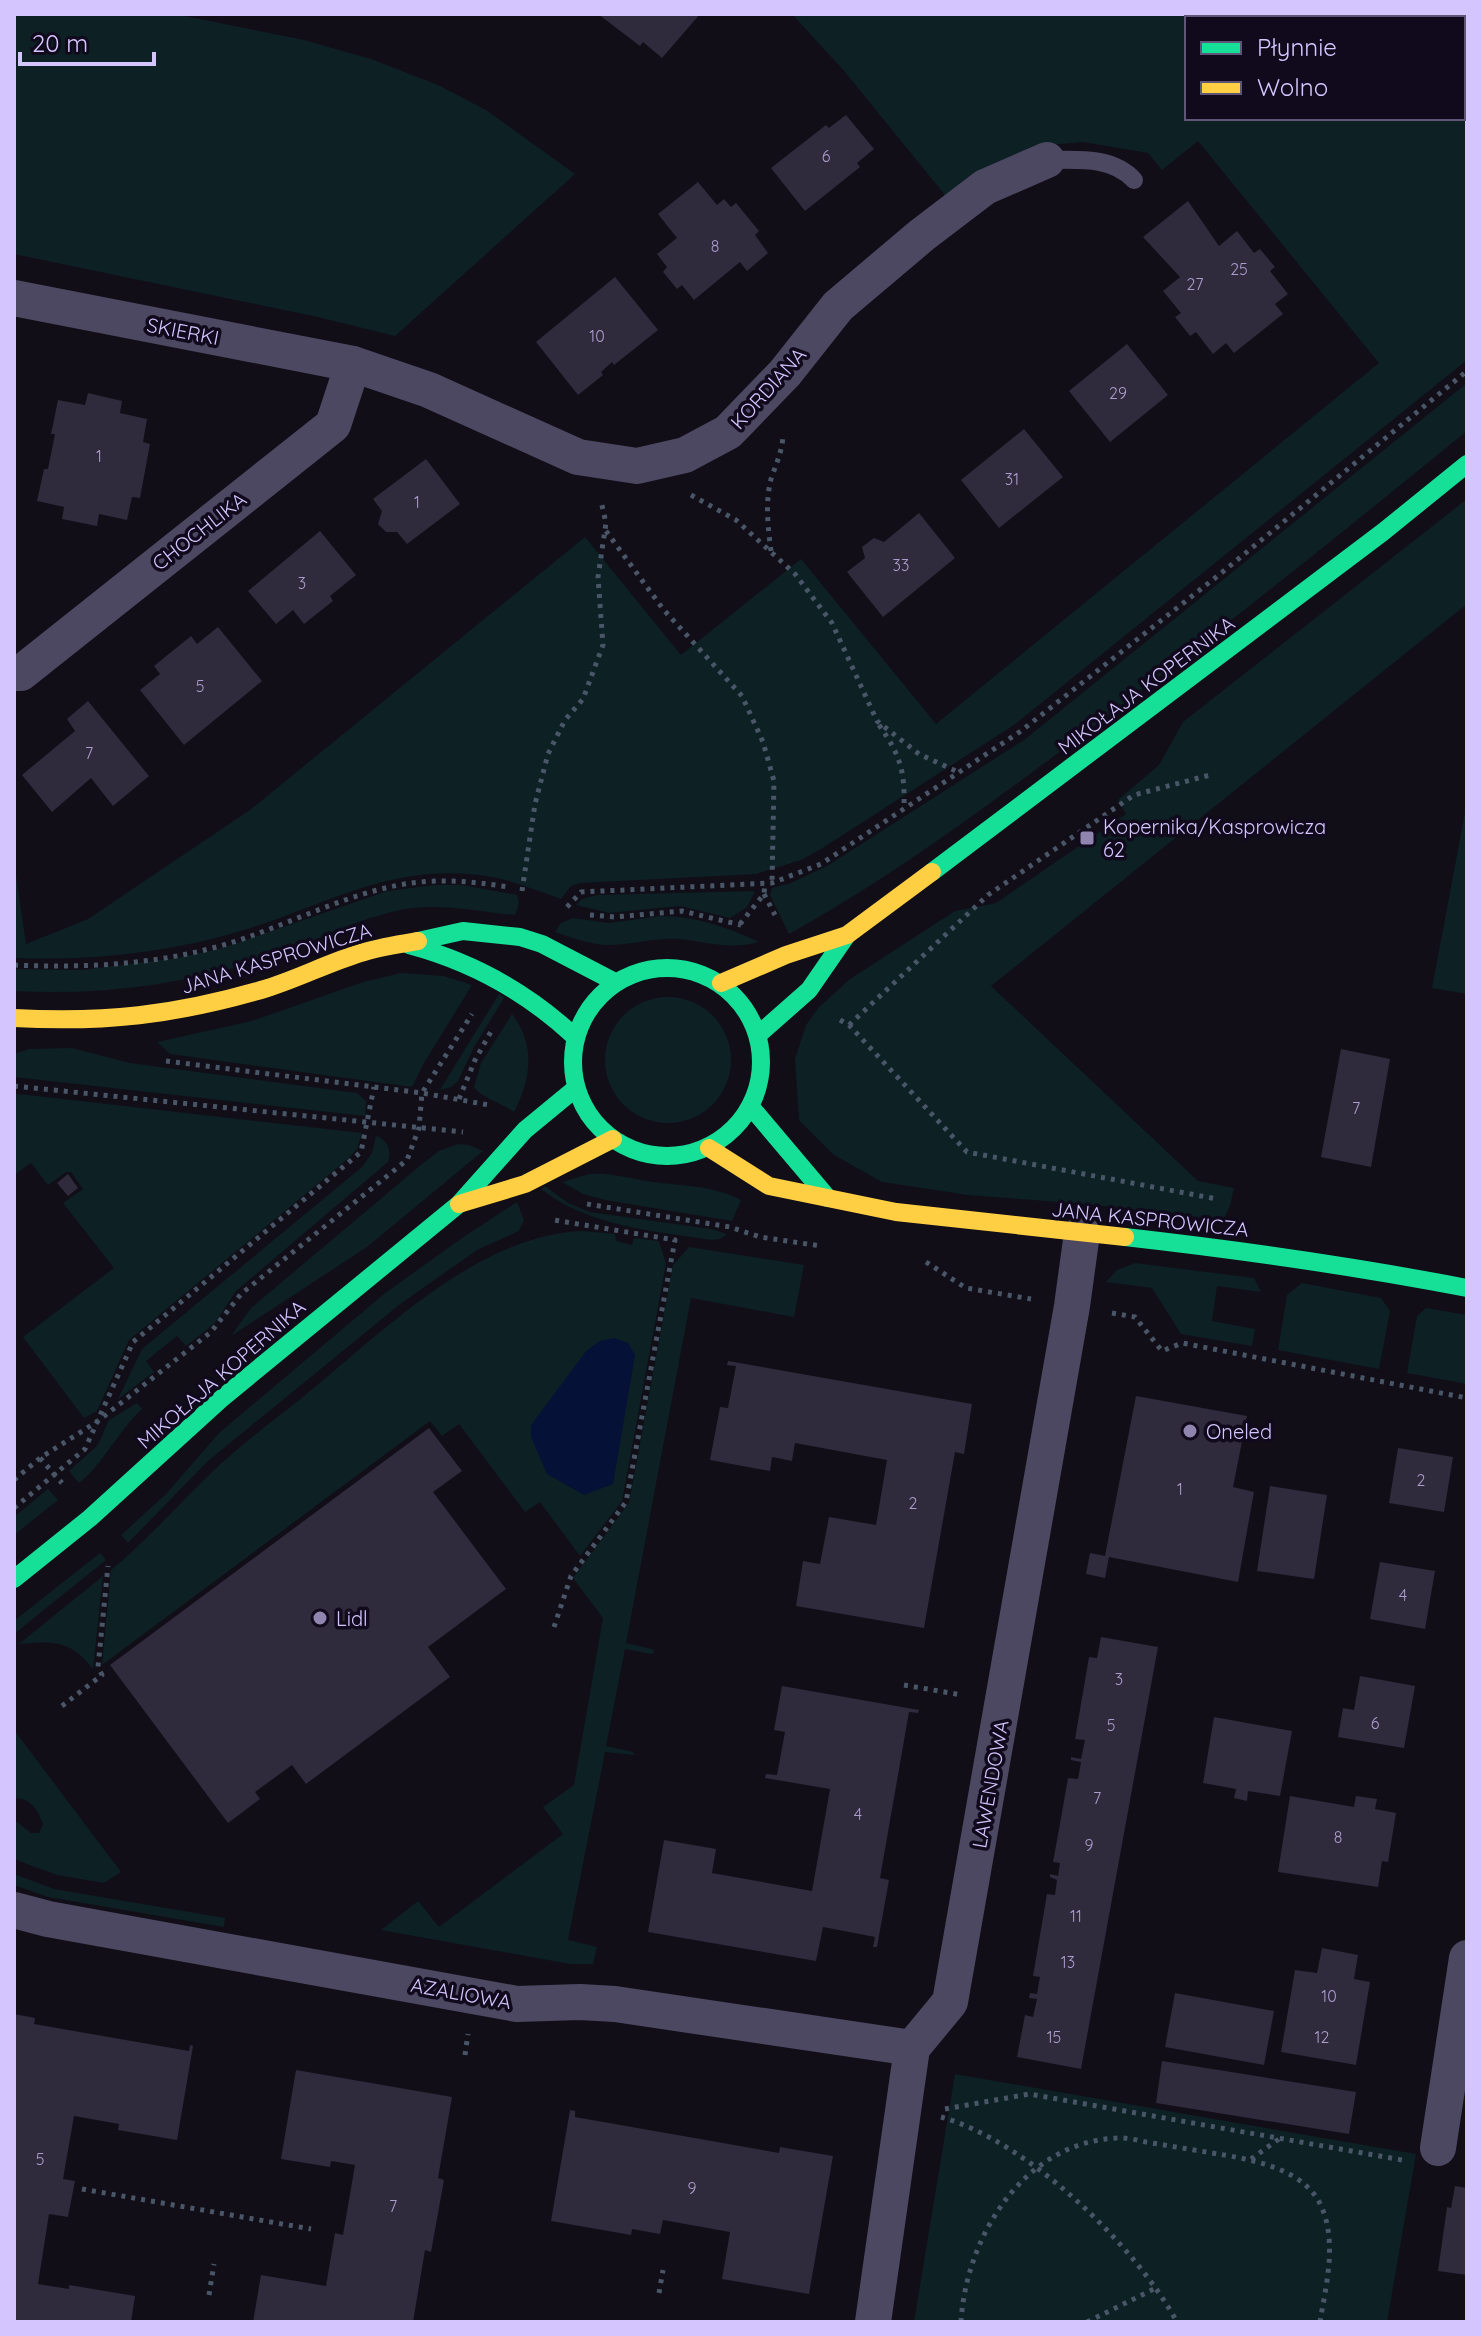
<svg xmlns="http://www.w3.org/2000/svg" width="1481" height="2336" font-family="Quicksand,sans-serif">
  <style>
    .green { fill: #0d2024; fill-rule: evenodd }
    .water { fill: #061137 }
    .building { fill: #2f2a3c }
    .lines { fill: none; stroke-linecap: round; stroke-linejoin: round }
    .path { stroke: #495667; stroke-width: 5; stroke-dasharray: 4 6; stroke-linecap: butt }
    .lane { stroke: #4d4862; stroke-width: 18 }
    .street { stroke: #4d4862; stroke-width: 36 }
    .fast { stroke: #16e098; stroke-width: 18 }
    .slow { stroke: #ffcf43; stroke-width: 18 }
    .poi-dot { fill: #9085ae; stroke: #100a1c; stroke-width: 3 }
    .labels { text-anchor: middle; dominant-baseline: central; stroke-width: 7; stroke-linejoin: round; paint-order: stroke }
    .number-label { font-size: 16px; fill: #ab9ece }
    .street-label { font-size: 20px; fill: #d4c5ff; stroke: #100a1c }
    .poi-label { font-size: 20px; fill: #d4c5ff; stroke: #100a1c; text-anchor: start }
  </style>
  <rect width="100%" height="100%" fill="#110e18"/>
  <g class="green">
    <polygon points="14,14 175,14 304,40 371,59 438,85 486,110 575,174 395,336 318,317 14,254"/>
    <path d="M792,14H1467V360L1014,725L821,849L801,860L756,874L580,883L571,886L561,899C540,892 519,883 497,878C397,859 335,902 244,930C168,953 92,961 14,958V861L26,944L88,919L250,810L585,537L681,655L801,559L936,724L1379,363L1198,141L1162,170L1148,153L1083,142L1048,145L949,200L845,72ZM1187,18H1463V118H1187Z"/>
    <path d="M1467,383V431C1333,540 1199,648 1061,751C973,816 885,881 789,934L770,895L772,888L791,883L827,866L1024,740Z"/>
    <polygon points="1467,499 1467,604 991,986 1198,1181 1234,1188 1230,1206 1223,1220 1087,1204 968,1195 882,1182 834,1155 799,1120 795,1059 806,1025 819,1007 850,979 955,911 996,903 1126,814 1118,800 1159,765 1183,722"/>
    <polygon points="1467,802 1467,994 1432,988"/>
    <path d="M462,885L517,895L519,903L515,915C480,912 448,904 412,908C363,915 320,940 273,956C189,984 102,996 14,991V969L82,970L178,958L223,948L387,891L435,885Z"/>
    <polygon points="755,891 747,907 730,918 680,906 609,913 576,905 582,899 597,895"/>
    <path d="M659,916C695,916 727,927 759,942C730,950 707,942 679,939C655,937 633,945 610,945C590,945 573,938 555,932L561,923L573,918L609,923Z"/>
    <polygon points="401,973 444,976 472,985 424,1063 412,1087 170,1054 157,1042 252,1021 363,982"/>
    <polygon points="499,994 504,998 474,1047 458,1081 451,1087 440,1090"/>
    <circle cx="668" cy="1060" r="63"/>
    <path d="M512,1014C536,1045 531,1079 514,1112C502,1103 481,1098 474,1087L481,1063Z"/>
    <polygon points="72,1048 130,1063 357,1093 366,1101 365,1116 14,1077 14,1054 29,1049"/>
    <polygon points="14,1094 28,1095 362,1133 357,1149 349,1158 129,1340 97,1411 84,1418 23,1337 114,1268 63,1203 83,1189 71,1172 66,1172 48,1185 31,1163 14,1175"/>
    <path d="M376,1136C388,1140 392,1151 388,1162L236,1291L215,1323L186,1346L177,1336L146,1361L154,1372L118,1399L142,1349L362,1167L372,1153Z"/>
    <polygon points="458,1144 469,1145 483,1151 367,1247 231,1336 251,1308 422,1164 439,1151"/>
    <path d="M589,1174C612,1172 631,1179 653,1182C684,1186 711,1185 741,1200L732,1221L605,1200L583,1194L562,1182Z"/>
    <path d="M545,1186L568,1203L590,1212L711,1229L727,1234L720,1239L711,1240C653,1231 588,1226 541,1189Z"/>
    <polygon points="517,1202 524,1220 519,1231 477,1250 399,1305 208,1461 128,1543 121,1535 166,1494 219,1433 384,1294 462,1238"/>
    <path d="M583,1231L615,1234L616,1241L632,1245L634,1238L659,1241L666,1264L622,1501L580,1556L540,1502L525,1512L459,1424L442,1436L430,1421L102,1665L111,1570C146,1541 175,1508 207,1477C238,1446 276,1419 310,1391C387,1328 479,1235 583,1231Z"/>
    <polygon points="689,1247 804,1265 794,1317 691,1298 626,1643 652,1649 655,1652 651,1654 625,1649 606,1746 633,1752 635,1755 605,1752 568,1940 597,1947 593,1964 570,1964 381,1930 418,1901 439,1927 563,1834 543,1807 574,1785 603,1618 573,1578 629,1503 673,1265"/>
    <polygon points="1135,1263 1254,1278 1261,1292 1217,1286 1212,1321 1255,1329 1252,1346 1181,1334 1152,1288 1106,1282 1117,1270"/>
    <polygon points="1302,1283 1381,1298 1390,1311 1379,1369 1278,1350 1287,1295"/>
    <polygon points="1426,1308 1467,1315 1467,1384 1407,1373 1417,1316"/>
    <path d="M137,1403L142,1409C120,1429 99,1469 79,1483L69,1471L98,1445L109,1420Z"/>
    <polygon points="48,1489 58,1500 14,1535 14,1517"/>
    <polygon points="100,1553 106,1560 14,1634 14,1621"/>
    <path d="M103,1576L93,1669C70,1640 54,1641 19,1644Z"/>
    <path d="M14,1730L121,1872L104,1883L57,1875L14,1859V1820L31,1833H39L43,1824C39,1811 29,1796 14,1799Z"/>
    <polygon points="14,1874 54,1889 225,1918 224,1927 48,1897 14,1885"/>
    <polygon points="955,2074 1416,2154 1387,2322 914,2322"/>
  </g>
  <polygon class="water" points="614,1338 628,1343 635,1355 613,1484 584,1495 547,1474 531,1437 531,1425 587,1350 600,1341"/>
  <g class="building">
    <polygon points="598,14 700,14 662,58 643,42 640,46"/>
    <polygon points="846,115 874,149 857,163 860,167 805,211 771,168 826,125 829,128"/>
    <polygon points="698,182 717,205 724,199 731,207 736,203 759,231 755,235 768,253 747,271 740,262 694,300 682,285 677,289 663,272 667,267 657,254 677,238 658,214"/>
    <polygon points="1188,201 1219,246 1237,231 1254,253 1260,249 1275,267 1270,271 1288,294 1275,304 1283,314 1234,353 1226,343 1213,354 1196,332 1190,336 1175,317 1181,313 1163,291 1180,277 1143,237"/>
    <polygon points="615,277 658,330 614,365 612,362 601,372 603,375 578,395 536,342"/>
    <polygon points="1127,344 1168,395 1110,442 1069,391"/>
    <polygon points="88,393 122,401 120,413 147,419 143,442 150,444 140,498 132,497 127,520 99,514 97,526 62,519 64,507 37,501 44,469 48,469 55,434 51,434 58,400 85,405"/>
    <polygon points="1024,429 1063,477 999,528 961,480"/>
    <polygon points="426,459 460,504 407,544 397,532 386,532 378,524 382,511 373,499"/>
    <polygon points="919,513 955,558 883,617 847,572 865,558 862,547 874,538 884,542"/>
    <polygon points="320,531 356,575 330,596 333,601 304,624 293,610 276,624 248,591"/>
    <polygon points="218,627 262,681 184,745 140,690 160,674 154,666 191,636 197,644"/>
    <polygon points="88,701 149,776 113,806 91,778 52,812 22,775 75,731 67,719"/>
    <polygon points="1341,1049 1390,1059 1371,1167 1321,1157"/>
    <polygon points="68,1174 78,1188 68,1196 57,1183"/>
    <polygon points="728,1361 972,1404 964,1454 955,1452 924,1628 796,1606 803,1561 820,1564 829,1517 876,1525 887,1460 795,1443 792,1461 772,1457 770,1471 710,1460 720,1407 728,1408 736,1366 727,1365"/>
    <polygon points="1136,1396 1247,1416 1233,1487 1254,1492 1238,1582 1109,1557 1105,1578 1086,1574 1090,1553 1105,1556"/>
    <polygon points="429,1428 462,1471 433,1492 506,1589 428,1647 450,1677 306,1784 292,1765 255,1792 260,1799 228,1823 110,1665"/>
    <polygon points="1398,1448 1453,1457 1444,1512 1389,1503"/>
    <polygon points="1270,1486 1327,1495 1314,1579 1257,1571"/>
    <polygon points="1380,1562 1435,1571 1425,1629 1370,1619"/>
    <polygon points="1101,1637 1158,1647 1081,2069 1017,2057 1025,2015 1033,2017 1037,1999 1029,1998 1030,1993 1037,1994 1040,1977 1033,1976 1047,1894 1055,1895 1057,1880 1050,1877 1050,1874 1058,1876 1060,1863 1053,1862 1061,1818 1068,1778 1078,1779 1081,1762 1071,1760 1071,1757 1081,1759 1085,1740 1075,1739 1089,1657 1097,1658"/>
    <polygon points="1360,1676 1415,1686 1404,1748 1338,1737 1343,1708 1354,1710"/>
    <polygon points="782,1686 919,1710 918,1713 909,1712 880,1878 889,1880 877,1947 873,1947 875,1937 823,1927 816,1961 648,1932 664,1840 716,1849 712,1873 812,1891 830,1789 765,1778 766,1774 777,1775 785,1732 774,1730"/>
    <polygon points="1214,1717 1292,1731 1280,1796 1248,1791 1247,1801 1234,1798 1236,1789 1203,1783"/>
    <polygon points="1290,1796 1354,1807 1356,1796 1377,1799 1375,1809 1396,1813 1388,1862 1382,1861 1378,1887 1278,1872"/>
    <polygon points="1322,1948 1358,1955 1354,1979 1370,1982 1356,2065 1281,2052 1295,1970 1317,1973"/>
    <polygon points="1175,1993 1274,2011 1264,2065 1165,2047"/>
    <polygon points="14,2014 35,2018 34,2024 189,2051 190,2045 193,2046 177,2140 118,2130 119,2124 74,2116 63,2179 75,2181 68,2217 49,2214 38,2284 69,2289 69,2285 135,2296 131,2322 14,2322"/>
    <polygon points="1162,2061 1356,2092 1349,2134 1156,2103"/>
    <polygon points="296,2070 452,2097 438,2178 444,2180 431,2252 425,2250 413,2322 253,2322 261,2275 326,2286 335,2233 343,2235 355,2165 331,2161 330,2167 281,2159"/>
    <polygon points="570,2110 575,2111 575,2117 779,2153 780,2147 833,2156 809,2294 722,2279 730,2232 663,2220 660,2234 632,2229 631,2235 551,2221"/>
    <polygon points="1455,2186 1467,2188 1467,2275 1438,2271 1447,2207 1451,2208"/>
  </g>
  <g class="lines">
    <g class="path">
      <polyline points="691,495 736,520 795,574 832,623 877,721 919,754 958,772"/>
      <polyline points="606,531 663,609 742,696 763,742 774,781 772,883"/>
      <path d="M771,551C768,528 765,503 771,479C776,464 782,452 783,436"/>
      <path d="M879,725C900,755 905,770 904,807"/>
      <polyline points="522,891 535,804 548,754 565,720 583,699 603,645 598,577 606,523 601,501"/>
      <polyline points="764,894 775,915"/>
      <polyline points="567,907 581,892 772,883 821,864 1021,731 1220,574 1467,371"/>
      <polyline points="590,915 615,917 682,911 741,925"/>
      <polyline points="740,924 764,894 765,883"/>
      <path d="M14,965C84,968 152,965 220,946C280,929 337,897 399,885C436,878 471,881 508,887"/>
      <polyline points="840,1020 849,1025 967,1152 1217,1199"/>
      <polyline points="849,1025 988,895 1134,795 1210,775"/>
      <polyline points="166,1061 422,1093 489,1105"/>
      <polyline points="14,1086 463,1132"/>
      <polyline points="459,1099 475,1060 493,1028"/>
      <polyline points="587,1204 730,1227 760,1237 821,1246"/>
      <polyline points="926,1262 966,1288 1031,1299"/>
      <polyline points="1112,1313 1135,1317 1162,1351 1182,1343 1467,1398"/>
      <polyline points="40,1458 62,1483"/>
      <polyline points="14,1480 40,1458 98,1421 211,1332 241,1294 407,1160 419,1128 422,1093 472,1014"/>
      <polyline points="14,1508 85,1449 133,1342 361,1152 374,1087"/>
      <polyline points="554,1627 571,1576 626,1502 675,1240 554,1220"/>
      <polyline points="904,1685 962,1695"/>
      <polyline points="62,1706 102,1675 98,1667 108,1566"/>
      <polyline points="465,2055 468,2034"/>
      <polyline points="945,2109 1029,2094 1402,2160"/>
      <path d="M941,2117C1027,2141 1135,2245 1177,2322"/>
      <polyline points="1251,2159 1279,2139"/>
      <polyline points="82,2189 311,2229"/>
      <polyline points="659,2293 663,2270"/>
      <polyline points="209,2295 214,2264"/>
      <path d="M961,2322C966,2237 1023,2143 1116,2138C1125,2137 1136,2140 1146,2142C1170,2146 1194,2150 1218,2154C1254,2160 1306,2169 1322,2208C1337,2244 1326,2285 1320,2322"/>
      <polyline points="1087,2322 1156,2288"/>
    </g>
    <path class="lane" d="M1047,160C1077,160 1112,156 1134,180"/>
    <g class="street">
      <polyline points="14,298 353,364 429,390 578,457 637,466 685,455 728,432 785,373 838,306 922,235 985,187 1047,160"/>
      <polyline points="14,673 21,673 333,425 353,364"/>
      <polyline points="14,1910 48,1919 517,2004 580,2002 615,2004 912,2048"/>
      <polyline points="1438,2148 1467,1958"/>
      <polyline points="873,2322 912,2048 950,2002 1072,1306 1082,1233"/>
    </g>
    <g class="fast">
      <polyline points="932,872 1383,532 1467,464"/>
      <polyline points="418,941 463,931 520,937 542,944 615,982"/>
      <path d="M409,945C473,962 527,992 575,1037"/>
      <circle cx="667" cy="1062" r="94"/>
      <polyline points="758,1035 809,990 847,935"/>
      <polyline points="751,1107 828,1198"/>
      <path d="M1125,1237C1240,1250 1353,1266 1467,1288"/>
      <polyline points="14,1579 90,1518 221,1399 459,1204 525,1130 576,1088"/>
    </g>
    <g class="slow">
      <polyline points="721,983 786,955 847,935 932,872"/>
      <path d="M14,1018C104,1023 175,1015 261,990C296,980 329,962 364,952C381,947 400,944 418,941"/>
      <polyline points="709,1148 769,1186 896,1212 1125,1237"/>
      <polyline points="459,1204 525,1184 613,1139"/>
    </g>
  </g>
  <g class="poi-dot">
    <rect x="1079" y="830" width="16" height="16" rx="4"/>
    <circle cx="1190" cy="1431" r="8"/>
    <circle cx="320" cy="1618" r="8"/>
  </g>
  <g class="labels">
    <g class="number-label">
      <text x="826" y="156">6</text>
      <text x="715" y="246">8</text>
      <text x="1239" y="269">25</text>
      <text x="1195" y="284">27</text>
      <text x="597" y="336">10</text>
      <text x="1118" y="393">29</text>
      <text x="99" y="456">1</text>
      <text x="1012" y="479">31</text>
      <text x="417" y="502">1</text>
      <text x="901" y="565">33</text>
      <text x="302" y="583">3</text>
      <text x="200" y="686">5</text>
      <text x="89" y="753">7</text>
      <text x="1356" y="1108">7</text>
      <text x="1421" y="1480">2</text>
      <text x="1180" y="1489">1</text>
      <text x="913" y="1503">2</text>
      <text x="1403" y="1595">4</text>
      <text x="1119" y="1679">3</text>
      <text x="1375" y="1723">6</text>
      <text x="1111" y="1725">5</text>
      <text x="1097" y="1798">7</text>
      <text x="858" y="1814">4</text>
      <text x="1338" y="1837">8</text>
      <text x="1089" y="1845">9</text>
      <text x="1076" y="1916">11</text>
      <text x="1068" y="1962">13</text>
      <text x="1329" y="1996">10</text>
      <text x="1054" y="2037">15</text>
      <text x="1322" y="2037">12</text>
      <text x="40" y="2159">5</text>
      <text x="692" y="2188">9</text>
      <text x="393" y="2206">7</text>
    </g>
    <g class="street-label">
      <text transform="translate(183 331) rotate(11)">SKIERKI</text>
      <text transform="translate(768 388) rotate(-48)">KORDIANA</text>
      <text transform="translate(199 531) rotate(-38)">CHOCHLIKA</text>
      <text transform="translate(1146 685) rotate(-37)">MIKOŁAJA KOPERNIKA</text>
      <text transform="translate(276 958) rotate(-17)">JANA KASPROWICZA</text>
      <text transform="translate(1150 1219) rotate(6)">JANA KASPROWICZA</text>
      <text transform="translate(221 1374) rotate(-41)">MIKOŁAJA KOPERNIKA</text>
      <text transform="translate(990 1784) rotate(-80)">LAWENDOWA</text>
      <text transform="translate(461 1993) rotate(10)">AZALIOWA</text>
    </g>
    <g class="poi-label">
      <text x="1103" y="826">Kopernika/Kasprowicza<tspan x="1103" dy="23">62</tspan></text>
      <text x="1206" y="1431">Oneled</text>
      <text x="336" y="1618">Lidl</text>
    </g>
  </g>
  <rect width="1481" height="2336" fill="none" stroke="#d4c5ff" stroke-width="32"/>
  <rect x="1185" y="16" width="280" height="104" fill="#100a1c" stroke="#5e5577" stroke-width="2"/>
  <rect x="1201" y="42" width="40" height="12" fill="#16e098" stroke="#5e5577" stroke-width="2"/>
  <text x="1257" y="56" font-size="24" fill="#d4c5ff">Płynnie</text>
  <rect x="1201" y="82" width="40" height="12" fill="#ffcf43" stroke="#5e5577" stroke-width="2"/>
  <text x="1257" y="96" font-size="24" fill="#d4c5ff">Wolno</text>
  <path d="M20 52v12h134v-12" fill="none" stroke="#d4c5ff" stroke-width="4"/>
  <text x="32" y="52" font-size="24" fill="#d4c5ff" stroke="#100a1c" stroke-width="6" paint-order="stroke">20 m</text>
</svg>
